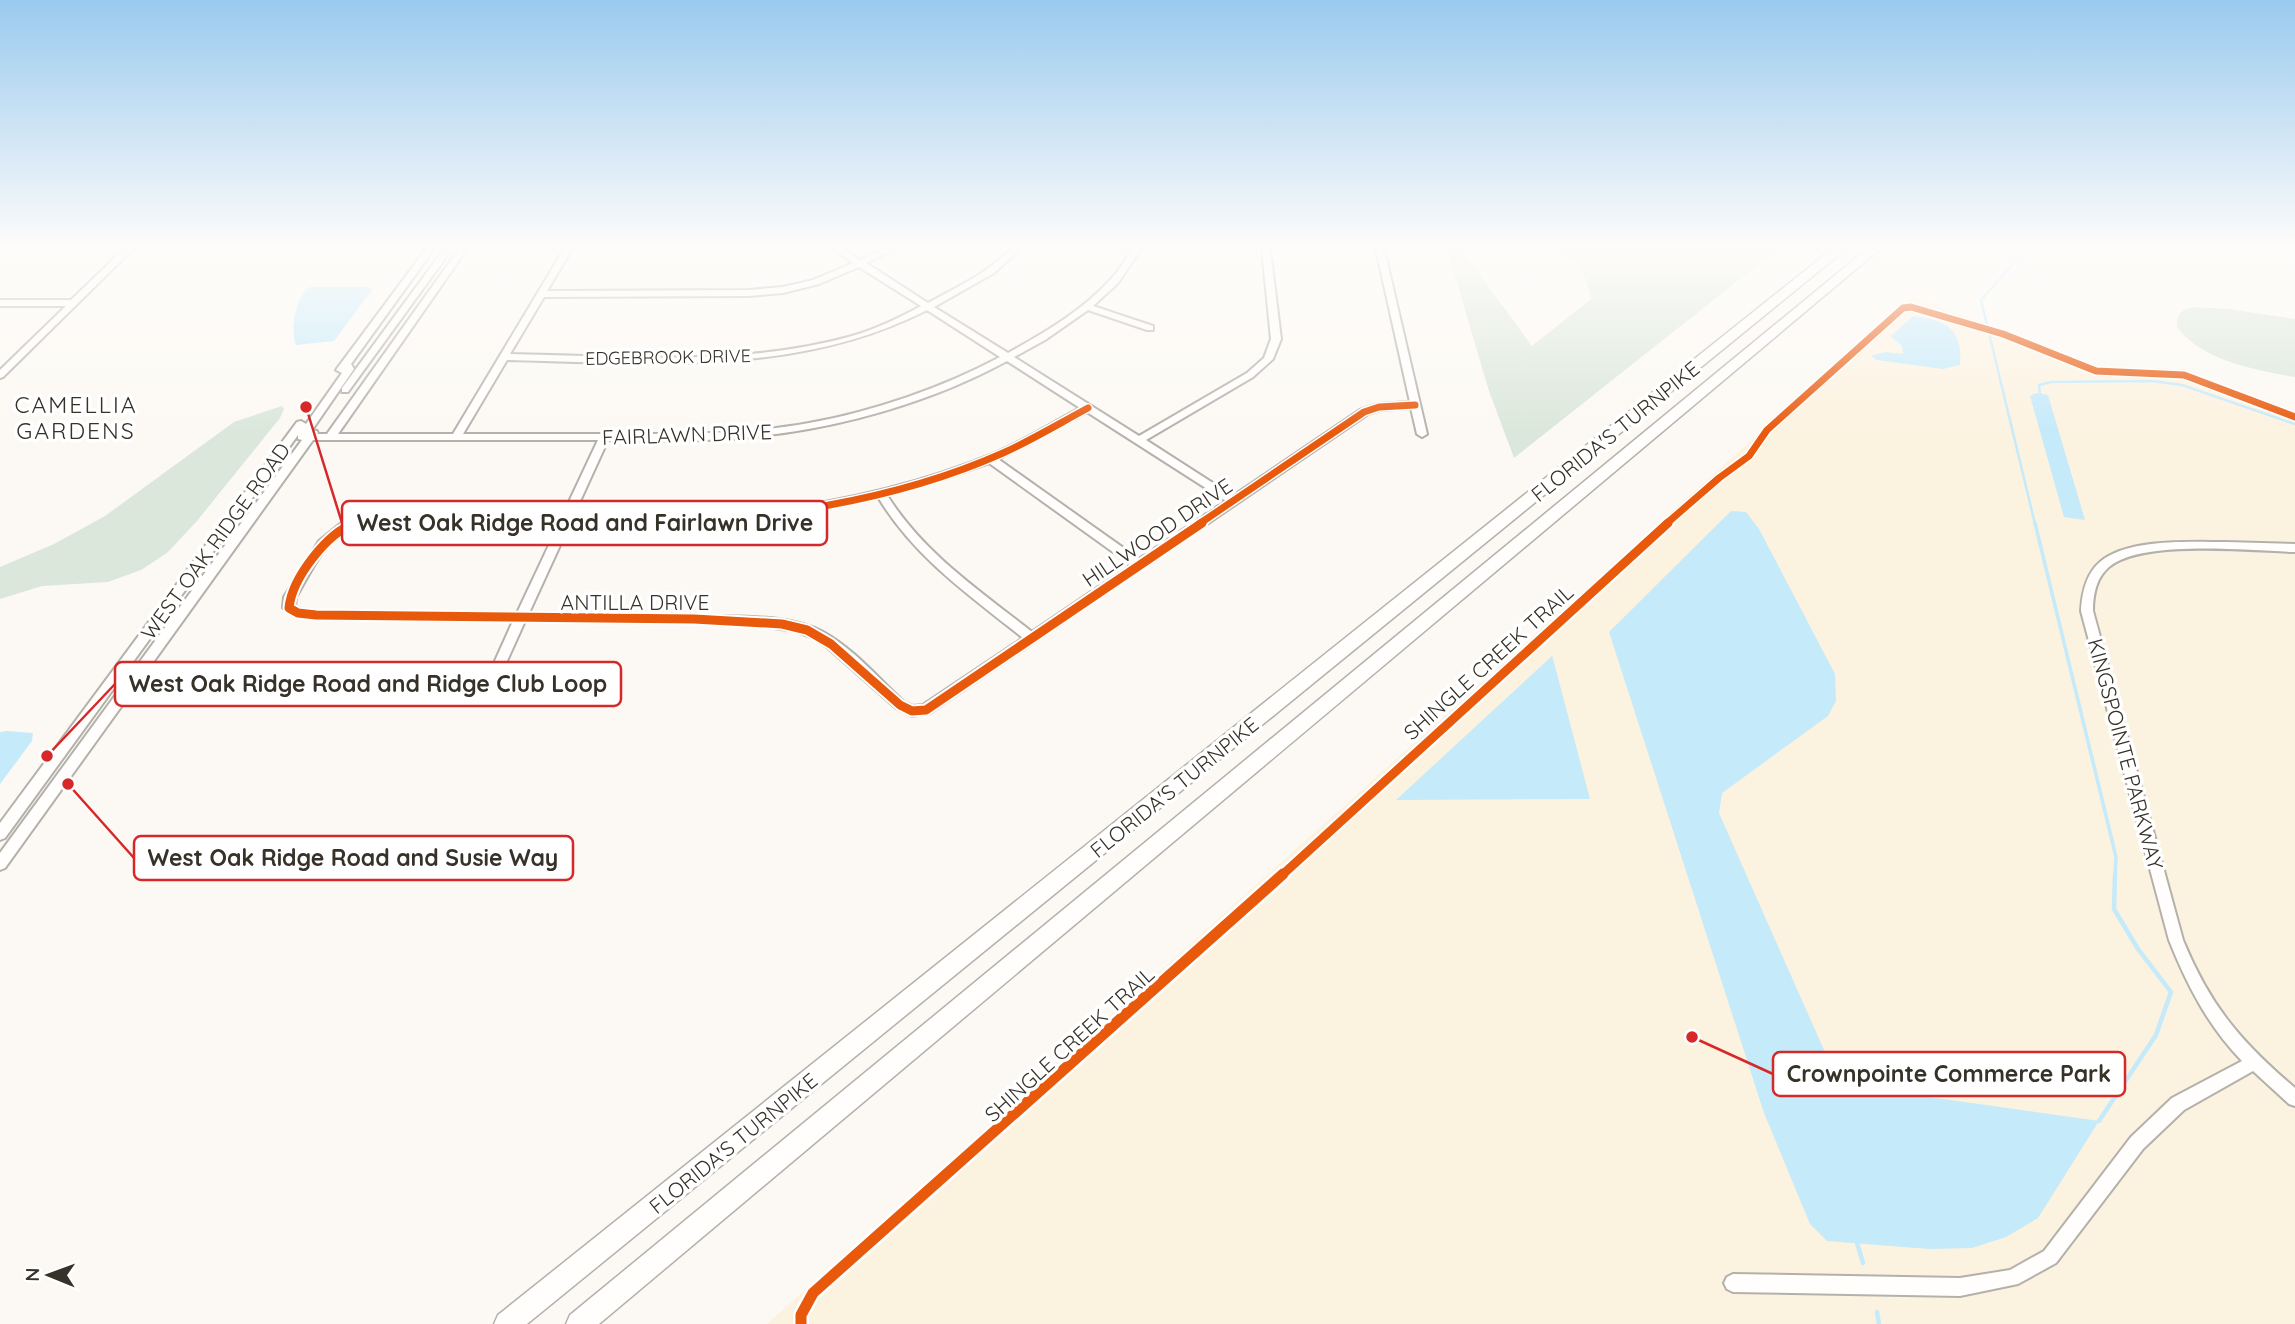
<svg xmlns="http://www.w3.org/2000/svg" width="2295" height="1324" font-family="Quicksand,sans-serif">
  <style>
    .built { fill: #fcf2e0 }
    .green { fill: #dbe7da }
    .water { fill: #c5eafa }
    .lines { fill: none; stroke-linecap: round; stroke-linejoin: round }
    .stream-far2 { stroke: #c5eafa; stroke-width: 2.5 }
    .stream-far1 { stroke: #c5eafa; stroke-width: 3.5 }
    .stream { stroke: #c5eafa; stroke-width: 4.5 }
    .minor-casing { stroke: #b4b1ab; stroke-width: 4 }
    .highway-casing { stroke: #b4b1ab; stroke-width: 3 }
    .minor { fill: #fffefd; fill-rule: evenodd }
    .highway { fill: #fffefd; fill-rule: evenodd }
    .cycleway-far2-casing { stroke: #fff; stroke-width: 10 }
    .cycleway-far1-casing { stroke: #fff; stroke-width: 13 }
    .cycleway-casing { stroke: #fff; stroke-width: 16 }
    .cycleway-far2 { stroke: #e8590c; stroke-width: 7 }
    .cycleway-far1 { stroke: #e8590c; stroke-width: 9 }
    .cycleway { stroke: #e8590c; stroke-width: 11 }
    .labels { text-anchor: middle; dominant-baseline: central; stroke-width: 7; stroke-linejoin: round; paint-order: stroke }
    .far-street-label { font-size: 18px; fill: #363229; stroke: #fff }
    .street-label { font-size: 21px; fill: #363229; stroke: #fff }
    .neighbourhood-label { font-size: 23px; letter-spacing: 2px; fill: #363229; stroke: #fff }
    .leader { fill: none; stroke: #d62828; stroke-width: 2.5 }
    .callout-dot { fill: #d62828; stroke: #fff; stroke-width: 2.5 }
    .callout { fill: #fff; stroke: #d62828; stroke-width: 2.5 }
    .callout-label { font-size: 23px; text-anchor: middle; font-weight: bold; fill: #363229 }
  </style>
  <rect width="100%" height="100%" fill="#fcf9f4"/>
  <polygon class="built" points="1913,295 2096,368 2184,369 2232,392 2295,412 2295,1324 767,1324"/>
  <g class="green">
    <path d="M1447,249H1465L1467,257L1532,346L1591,299C1583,266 1579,258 1546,249H1778L1514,458L1489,391Z"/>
    <path d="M2192,307L2229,309L2295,319V377C2256,370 2202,361 2177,327C2176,314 2180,311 2192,307Z"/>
    <polygon points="282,406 284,409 280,418 197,521 167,553 141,570 108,582 42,586 0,599 0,567 54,544 105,516 234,422"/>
  </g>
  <g class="water">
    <path d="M310,287H369L372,290L334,341L296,345C290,331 295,296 310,287Z"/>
    <path d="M1913,316C1946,320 1963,328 1960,365L1943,369L1877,360L1871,356L1885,352L1903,354L1902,346L1891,336Z"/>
    <polygon points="2036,393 2048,395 2085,520 2064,517 2030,396"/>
    <polygon points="1731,511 1746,512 1759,529 1835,674 1836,701 1828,716 1722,793 1719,813 1836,1077 1879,1090 2099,1121 2038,1218 2006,1237 1972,1248 1929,1249 1827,1241 1810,1224 1764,1113 1609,632"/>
    <polygon points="1552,655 1590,799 1396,800 1552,656"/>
    <polygon points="7,731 33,733 32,741 0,784 0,732"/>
  </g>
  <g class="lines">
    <g class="stream-far2">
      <polyline points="2027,249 1981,300 2035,524"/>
      <polyline points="2040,394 2039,385 2051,382 2152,381 2182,385 2295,424"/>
    </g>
    <polyline class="stream-far1" points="2035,523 2116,857 2115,876"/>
    <g class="stream">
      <polyline points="2099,1121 2156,1035 2171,992 2138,949 2114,909 2115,874"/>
      <polyline points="1857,1243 1863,1263"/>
      <polyline points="1877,1312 1879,1324"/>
    </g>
    <defs>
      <g id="minor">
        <polygon points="124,249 133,249 3,377 0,378 0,370 66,306 0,306 0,300 71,300"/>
        <path d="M426,249H434L351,364L354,369L312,430L317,431L318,434H327L459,249H467L338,434H453L564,249H572L547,291L748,290L783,287L813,280L853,263L833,249H843L860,260L884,249H895L866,263L928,303C957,287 988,273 1011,249H1020L994,273L934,307L1008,353C1044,333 1082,311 1110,280C1119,271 1126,259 1133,249H1141L1118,283L1093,306L1153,326V330H1147L1088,310L1045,340L1014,357L1139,436L1247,373L1264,358L1271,339L1262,249H1270L1281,339L1273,359L1253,377L1146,440L1233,496L1360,410L1379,404L1410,402L1376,249H1384L1427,434L1422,437L1417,434L1411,408L1380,410L1368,414L930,713L912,716L896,708L827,647L815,639L795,631L767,627L694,623L525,621L502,672L496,677L490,672L513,621L316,619L294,616L283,608L284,597L319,541L340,524L355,518L378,513L560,521L598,440H313L5,868L0,870V853L302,440L298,439V435L5,838L0,840V823L297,422L301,421L306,424L342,373L336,370ZM859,267L921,306C899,318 876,329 852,336C742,367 623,356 510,354L544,297L748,296L783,293L819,284ZM927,310L1000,357C944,387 872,412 809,423C749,434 689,434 628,434C573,434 518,434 463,434L507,360C649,363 796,377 927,310ZM1007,361L1080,408C1052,423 1025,440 995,453C862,508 714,523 571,521L608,440C640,440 672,441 704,440C806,437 917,410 1007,361ZM1087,412L1226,501L1139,559L998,459ZM989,463L1131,565L1032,632C979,590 923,553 887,495L955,475ZM878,497C914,557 969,595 1023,638L923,705L913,706L904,702C878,678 854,649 823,632C790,615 748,617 712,616C651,613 590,614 529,613L568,528C672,530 776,522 878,497ZM378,521L557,528L517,613L316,611L300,609L295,606L296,597C320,556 327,531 378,521Z"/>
        <polygon points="444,249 452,249 348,392 342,392 342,388"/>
        <path d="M2226,542L2295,544V552C2252,551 2142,539 2109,567C2096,578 2093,595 2093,611L2183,940C2210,1006 2241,1042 2295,1088V1106L2289,1104L2253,1071L2184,1110L2143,1149L2056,1263L2018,1284L1960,1296L1733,1292L1727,1289L1724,1283L1727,1277L1733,1274L1960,1278L2010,1270L2044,1251L2131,1137L2172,1098L2242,1061C2208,1026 2187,985 2169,940L2081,611C2082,593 2086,574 2100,562C2128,538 2191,542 2226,542Z"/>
      </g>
      <g id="highway">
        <polygon points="1832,249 1846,249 527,1324 494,1324 498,1315"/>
        <polygon points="1867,249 1880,249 599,1324 566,1324 570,1315"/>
      </g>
    </defs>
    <use href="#minor" class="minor-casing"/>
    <use href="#highway" class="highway-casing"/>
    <use href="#minor" class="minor"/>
    <use href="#highway" class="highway"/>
    <defs>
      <g id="cycleway-far2">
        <polyline points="350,524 378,517 559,524"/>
        <path d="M649,524C768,519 893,502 1003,453C1032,440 1060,423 1088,408"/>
        <polyline points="1199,524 1364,412 1379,407 1415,405"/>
        <polyline points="1666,524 1719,478 1749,456 1767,430 1903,308 1911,307 2003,334 2096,371 2184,375 2295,417"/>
      </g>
      <g id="cycleway-far1">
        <path d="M355,523C327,533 292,578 289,608L298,613L316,615L694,619L782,624L807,630L831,644L900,705L912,711L926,710L1202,523"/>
        <polyline points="509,523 605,525 686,523"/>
        <polyline points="1281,876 1668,523"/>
      </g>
      <polyline id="cycleway" points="801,1324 801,1315 813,1293 1283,874"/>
    </defs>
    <use href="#cycleway-far2" class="cycleway-far2-casing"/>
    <use href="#cycleway-far1" class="cycleway-far1-casing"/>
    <use href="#cycleway" class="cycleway-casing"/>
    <use href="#cycleway-far2" class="cycleway-far2"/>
    <use href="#cycleway-far1" class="cycleway-far1"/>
    <use href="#cycleway" class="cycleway"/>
  </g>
  <linearGradient id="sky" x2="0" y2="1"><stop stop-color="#9acaef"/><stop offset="0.57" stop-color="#fefcfa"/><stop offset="1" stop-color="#fefcfa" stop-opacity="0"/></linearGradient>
  <rect width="2295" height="434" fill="url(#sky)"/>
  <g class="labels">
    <g class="far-street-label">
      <text transform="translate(668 357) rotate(-1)">EDGEBROOK DRIVE</text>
    </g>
    <g class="street-label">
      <text transform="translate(1615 431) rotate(-39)">FLORIDA'S TURNPIKE</text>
      <text transform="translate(687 434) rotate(-2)">FAIRLAWN DRIVE</text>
      <text transform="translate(1157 532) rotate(-34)">HILLWOOD DRIVE</text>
      <text transform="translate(215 541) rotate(-54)">WEST OAK RIDGE ROAD</text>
      <text x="635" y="602">ANTILLA DRIVE</text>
      <text transform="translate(1488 662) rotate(-42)">SHINGLE CREEK TRAIL</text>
      <text transform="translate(2126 754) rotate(75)">KINGSPOINTE PARKWAY</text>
      <text transform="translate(1174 787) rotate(-39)">FLORIDA'S TURNPIKE</text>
      <text transform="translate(1069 1044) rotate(-42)">SHINGLE CREEK TRAIL</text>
      <text transform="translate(733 1143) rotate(-39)">FLORIDA'S TURNPIKE</text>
    </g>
    <g class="neighbourhood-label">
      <text x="76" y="404">CAMELLIA<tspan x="76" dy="26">GARDENS</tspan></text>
    </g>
  </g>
  <path class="leader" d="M306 407L342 523M47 756L115 684M68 784L134 858M1692 1037L1773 1074"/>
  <g class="callout-dot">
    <circle cx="306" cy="407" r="7"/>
    <circle cx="47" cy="756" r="7"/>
    <circle cx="68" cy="784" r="7"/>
    <circle cx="1692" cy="1037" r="7"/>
  </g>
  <g class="callout">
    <rect x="342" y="501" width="485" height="44" rx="7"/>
    <rect x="115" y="662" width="506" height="44" rx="7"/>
    <rect x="134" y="836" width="439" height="44" rx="7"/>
    <rect x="1773" y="1052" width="352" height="44" rx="7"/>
  </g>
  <g class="callout-label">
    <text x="585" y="531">West Oak Ridge Road and Fairlawn Drive</text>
    <text x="368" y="692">West Oak Ridge Road and Ridge Club Loop</text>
    <text x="353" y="866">West Oak Ridge Road and Susie Way</text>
    <text x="1949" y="1082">Crownpointe Commerce Park</text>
  </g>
  <g transform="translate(49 1275) rotate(271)" stroke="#ffffff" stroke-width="5" paint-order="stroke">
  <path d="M0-5L12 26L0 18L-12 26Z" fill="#363229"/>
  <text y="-10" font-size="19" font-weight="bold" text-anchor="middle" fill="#363229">N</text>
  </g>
</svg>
